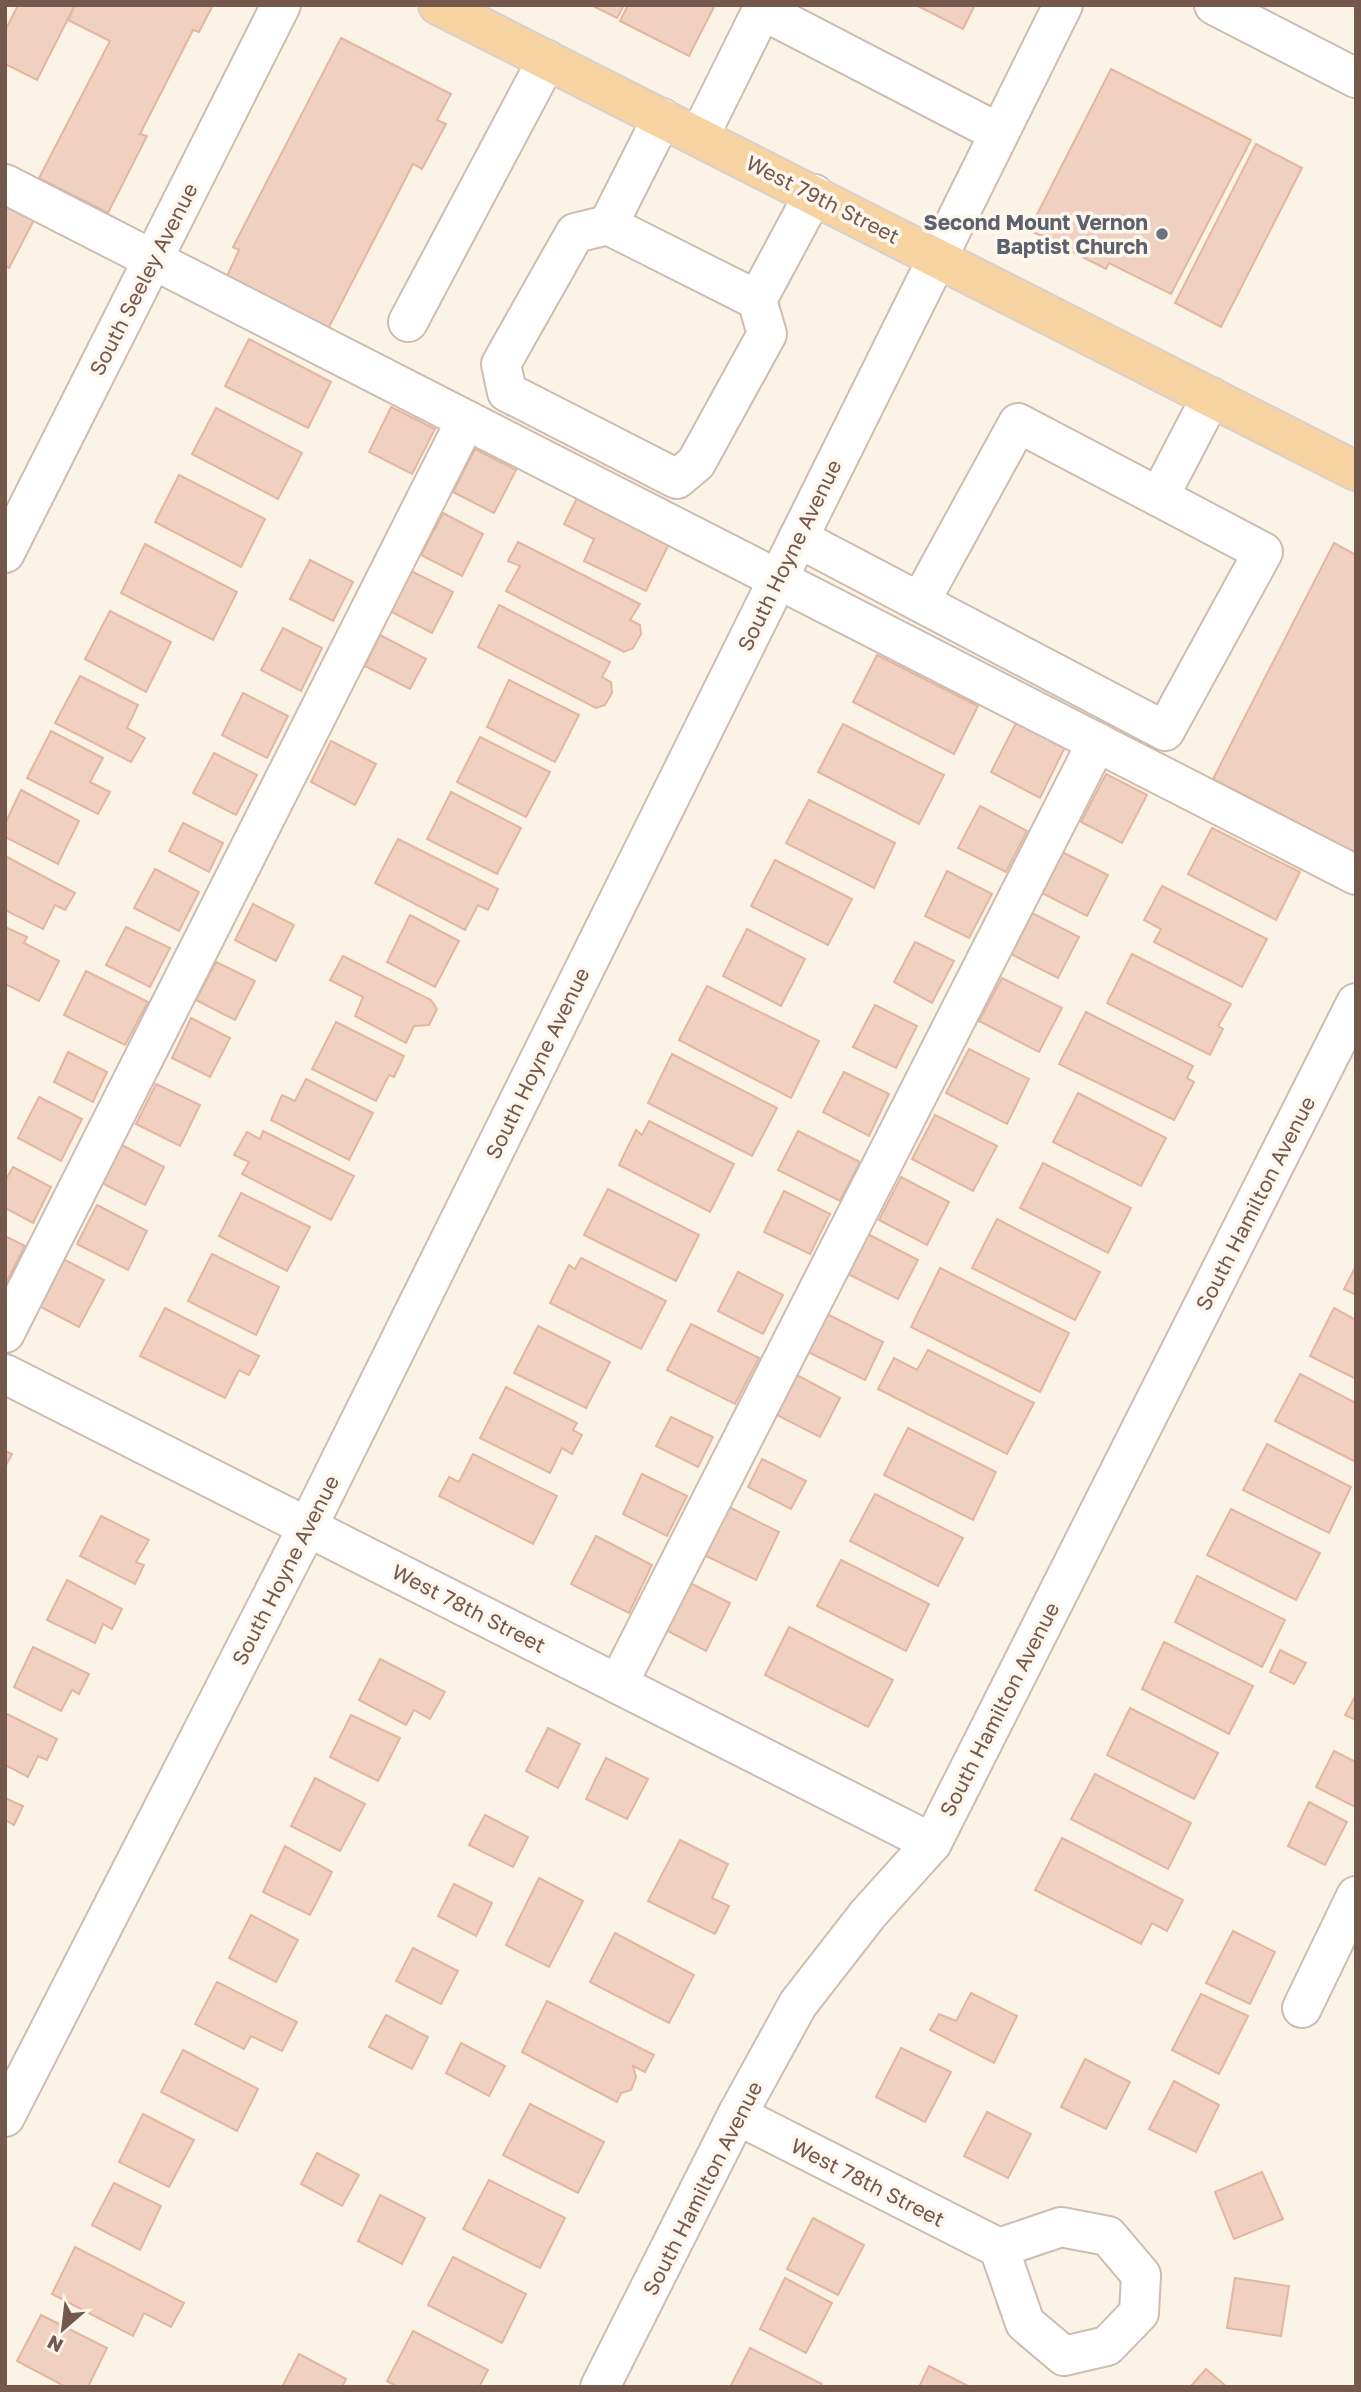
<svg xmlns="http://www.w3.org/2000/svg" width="1361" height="2392" font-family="'Golos Text',sans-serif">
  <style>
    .building { fill: #f0d0c0; stroke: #e3b6a0; stroke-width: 2 }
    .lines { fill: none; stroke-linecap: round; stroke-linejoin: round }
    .minor-casing { stroke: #cfbcb0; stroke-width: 42 }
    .major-casing { stroke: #d8d0cd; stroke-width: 42 }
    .minor { stroke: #fff; stroke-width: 38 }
    .major { stroke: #f8d3a2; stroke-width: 38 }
    .worship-dot { fill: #6b7280; stroke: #fef7ee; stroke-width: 2.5 }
    .labels { text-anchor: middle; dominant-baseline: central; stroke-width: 7; stroke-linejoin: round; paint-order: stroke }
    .street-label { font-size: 21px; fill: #75584c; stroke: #fef7ee }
    .worship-label { font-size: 21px; font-weight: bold; fill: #5b616d; stroke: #fef7ee; text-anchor: end }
  </style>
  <rect width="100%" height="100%" fill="#fcf3e7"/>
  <g class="building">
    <polygon points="18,5 75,5 37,80 5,64 5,31"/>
    <polygon points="75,5 213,5 199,32 193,30 140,134 147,136 108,213 39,178 110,41 68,20"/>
    <polygon points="591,5 624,5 617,18"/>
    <polygon points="628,5 715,5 689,56 620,21"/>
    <polygon points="916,5 975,5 963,29"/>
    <polygon points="341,38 451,94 437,120 446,124 422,169 413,164 328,329 227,276 239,250 233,247"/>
    <polygon points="1111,69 1251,140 1171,294 1109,263 1106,269 1029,230"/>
    <polygon points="1256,144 1302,168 1221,327 1175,303"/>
    <polygon points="5,206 34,220 9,268 5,266"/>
    <polygon points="249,339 331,382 308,428 225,386"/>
    <polygon points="391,407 435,429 412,474 369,452"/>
    <polygon points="216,408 302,453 278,499 192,454"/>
    <polygon points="475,449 516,470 494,513 453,492"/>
    <polygon points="179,475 265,519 241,567 155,522"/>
    <polygon points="577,498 669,544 646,591 584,561 594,539 564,524"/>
    <polygon points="443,513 483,534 462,576 421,555"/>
    <polygon points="518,542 640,604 630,620 640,625 641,634 633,648 624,652 506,591 520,566 508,561"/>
    <polygon points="1334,543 1356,555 1356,847 1353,852 1213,779"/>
    <polygon points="145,544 237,592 213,640 121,593"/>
    <polygon points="310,560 353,582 333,621 290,599"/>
    <polygon points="411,571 453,592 432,633 390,611"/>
    <polygon points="499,605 610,662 602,677 611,682 612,693 605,705 596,708 478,647"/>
    <polygon points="110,611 171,642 146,692 85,659"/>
    <polygon points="283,628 322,648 301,691 261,670"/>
    <polygon points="380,635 426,659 410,689 365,666"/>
    <polygon points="877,655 978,706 954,754 853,702"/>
    <polygon points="80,676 138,705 127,728 145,738 131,762 55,723"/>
    <polygon points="509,680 579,715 555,762 487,727"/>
    <polygon points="243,693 288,716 267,758 222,735"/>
    <polygon points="1017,721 1065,747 1040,798 991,772"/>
    <polygon points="843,724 944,775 919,824 818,772"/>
    <polygon points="51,731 103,758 90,782 110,792 98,814 27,778"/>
    <polygon points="480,737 550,772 526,817 457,782"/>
    <polygon points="331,741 376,764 355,805 311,782"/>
    <polygon points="214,753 257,775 236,815 193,793"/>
    <polygon points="1106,774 1147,795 1122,843 1081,822"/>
    <polygon points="21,790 79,821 58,864 5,837 5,824"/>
    <polygon points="451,792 521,828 497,874 427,839"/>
    <polygon points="809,800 895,843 874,888 786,843"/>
    <polygon points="980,806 1027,831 1006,872 958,848"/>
    <polygon points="183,823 223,843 209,872 169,851"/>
    <polygon points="1212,828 1300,872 1276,920 1188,874"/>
    <polygon points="398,839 498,889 488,910 478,905 465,930 375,883"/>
    <polygon points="1060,851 1108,875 1087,916 1040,892"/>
    <polygon points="5,856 75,893 65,910 55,905 43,929 5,910"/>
    <polygon points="775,860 852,899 828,945 751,906"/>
    <polygon points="155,869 199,892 179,931 134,908"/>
    <polygon points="947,871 992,894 969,938 925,916"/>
    <polygon points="1162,886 1267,939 1242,987 1154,942 1161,929 1144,920"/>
    <polygon points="253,904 294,925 276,961 235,940"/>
    <polygon points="1032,913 1079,937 1058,978 1011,954"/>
    <polygon points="410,915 459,941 435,987 387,962"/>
    <polygon points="5,927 27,937 24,943 59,961 39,1001 5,984"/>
    <polygon points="126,927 170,948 150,987 106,965"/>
    <polygon points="747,929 805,959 781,1006 723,976"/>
    <polygon points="915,942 954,961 932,1003 894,982"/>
    <polygon points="1132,954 1231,1004 1218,1026 1223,1029 1210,1055 1107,1003"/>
    <polygon points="343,956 431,1000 437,1009 429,1025 414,1026 406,1043 355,1016 363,997 330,980"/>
    <polygon points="216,962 255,981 235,1020 196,1000"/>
    <polygon points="86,971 148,1002 125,1045 64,1015"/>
    <polygon points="1002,978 1062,1008 1039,1052 979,1021"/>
    <polygon points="707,986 819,1041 791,1098 679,1040"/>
    <polygon points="875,1005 917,1026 896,1068 853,1047"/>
    <polygon points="1086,1012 1193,1066 1187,1078 1194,1082 1174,1120 1059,1064"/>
    <polygon points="191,1018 230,1038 210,1077 172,1058"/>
    <polygon points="336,1022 404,1056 394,1077 389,1075 376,1101 312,1069"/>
    <polygon points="969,1049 1029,1079 1007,1124 946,1093"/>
    <polygon points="68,1052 107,1072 93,1102 54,1082"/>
    <polygon points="672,1054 777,1108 752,1156 648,1103"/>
    <polygon points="844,1072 889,1094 869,1136 823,1112"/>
    <polygon points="306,1079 373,1113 349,1160 271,1120 282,1095 295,1101"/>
    <polygon points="156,1084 200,1105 180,1146 136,1124"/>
    <polygon points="1078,1093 1166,1138 1141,1186 1053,1142"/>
    <polygon points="39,1097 82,1119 61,1161 18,1138"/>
    <polygon points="935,1115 997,1146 973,1191 912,1159"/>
    <polygon points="649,1121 734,1164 710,1212 619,1165 636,1130 642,1135"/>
    <polygon points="263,1131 354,1176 331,1220 242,1174 249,1162 234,1155 247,1132 260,1139"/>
    <polygon points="798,1131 860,1162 840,1201 778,1170"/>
    <polygon points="120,1144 164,1167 145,1205 102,1183"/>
    <polygon points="1043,1163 1131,1208 1108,1253 1020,1208"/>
    <polygon points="13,1167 51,1187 33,1223 5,1208 5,1181"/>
    <polygon points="901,1177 949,1202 927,1245 879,1220"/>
    <polygon points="608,1189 699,1235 676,1281 584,1235"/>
    <polygon points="784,1191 830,1214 810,1254 764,1232"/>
    <polygon points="241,1193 310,1227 287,1271 219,1236"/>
    <polygon points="97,1205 147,1231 128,1270 77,1244"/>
    <polygon points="997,1219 1100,1272 1075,1320 972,1268"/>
    <polygon points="864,1232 918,1260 898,1299 844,1272"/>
    <polygon points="5,1236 25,1246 5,1285"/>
    <polygon points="212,1254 279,1287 256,1335 188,1301"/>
    <polygon points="581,1258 666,1301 641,1349 550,1303 569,1265 575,1269"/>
    <polygon points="63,1259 104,1280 79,1327 39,1306"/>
    <polygon points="1356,1266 1356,1295 1344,1289"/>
    <polygon points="940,1268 1069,1333 1040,1392 911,1327"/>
    <polygon points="738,1272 783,1295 763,1334 718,1311"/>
    <polygon points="165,1308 259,1356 249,1375 239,1370 225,1398 140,1356"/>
    <polygon points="1334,1308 1356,1320 1356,1379 1310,1356"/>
    <polygon points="825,1313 883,1342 865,1380 806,1351"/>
    <polygon points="691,1324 759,1358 735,1404 667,1370"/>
    <polygon points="538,1326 610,1362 586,1408 514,1373"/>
    <polygon points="928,1350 1034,1403 1007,1454 878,1389 894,1358 917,1370"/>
    <polygon points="795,1374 840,1398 820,1437 775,1414"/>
    <polygon points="1300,1374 1356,1403 1356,1462 1275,1421"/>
    <polygon points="506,1387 577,1423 573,1430 582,1435 572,1454 562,1448 550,1473 480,1438"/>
    <polygon points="671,1417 713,1437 698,1467 656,1446"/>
    <polygon points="908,1428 996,1472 973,1520 884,1475"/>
    <polygon points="1267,1444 1351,1487 1329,1533 1243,1490"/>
    <polygon points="5,1451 12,1454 5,1467"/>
    <polygon points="473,1454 557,1496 533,1544 439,1496 449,1477 459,1482"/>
    <polygon points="762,1459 806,1481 791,1509 748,1487"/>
    <polygon points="642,1474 687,1496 667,1536 623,1514"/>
    <polygon points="875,1494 963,1538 938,1586 850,1541"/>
    <polygon points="729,1507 779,1532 756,1580 704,1555"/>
    <polygon points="1231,1509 1320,1553 1296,1600 1207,1555"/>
    <polygon points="101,1516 149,1540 136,1562 144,1565 135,1584 80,1556"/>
    <polygon points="596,1536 652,1565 629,1613 571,1584"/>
    <polygon points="841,1560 929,1604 906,1651 817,1606"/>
    <polygon points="1197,1576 1285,1620 1262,1667 1175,1622"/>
    <polygon points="67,1580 122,1609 112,1629 103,1624 95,1643 47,1620"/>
    <polygon points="688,1582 730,1603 706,1651 664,1629"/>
    <polygon points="789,1627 893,1680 868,1727 765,1675"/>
    <polygon points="1164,1642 1253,1686 1229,1734 1142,1689"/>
    <polygon points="33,1647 89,1674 79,1694 72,1690 61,1711 14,1687"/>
    <polygon points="1280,1650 1306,1663 1294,1684 1270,1672"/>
    <polygon points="380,1659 445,1692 430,1719 414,1710 406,1725 359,1700"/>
    <polygon points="1356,1695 1356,1720 1345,1715"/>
    <polygon points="1130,1708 1218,1753 1194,1799 1107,1755"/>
    <polygon points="5,1713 57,1739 47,1760 38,1756 28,1777 5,1765"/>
    <polygon points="351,1715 400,1738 378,1781 330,1757"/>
    <polygon points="548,1728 580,1744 558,1788 526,1771"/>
    <polygon points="1334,1751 1356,1762 1355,1807 1316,1787"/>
    <polygon points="606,1758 648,1779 627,1819 586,1799"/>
    <polygon points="1095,1774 1191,1823 1168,1869 1071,1819"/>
    <polygon points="315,1778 365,1804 340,1851 291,1826"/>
    <polygon points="5,1798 23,1806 14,1825 7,1821 5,1824"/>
    <polygon points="1309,1802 1347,1822 1325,1865 1288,1846"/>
    <polygon points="485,1815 528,1837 513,1867 469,1845"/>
    <polygon points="1062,1838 1183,1900 1167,1931 1152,1923 1141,1944 1035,1890"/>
    <polygon points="680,1840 728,1864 712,1898 729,1906 715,1934 648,1901"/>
    <polygon points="285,1846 332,1872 310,1915 263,1892"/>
    <polygon points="539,1878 583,1901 549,1967 506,1945"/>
    <polygon points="454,1884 492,1903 476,1936 438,1916"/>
    <polygon points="251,1915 298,1940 276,1982 229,1958"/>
    <polygon points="1233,1931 1275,1952 1250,2004 1206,1983"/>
    <polygon points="615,1933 694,1975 669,2023 590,1982"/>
    <polygon points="413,1948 458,1971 441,2004 396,1981"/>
    <polygon points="217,1982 297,2022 282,2051 251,2036 244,2049 195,2024"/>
    <polygon points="971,1993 1017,2016 994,2063 930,2030 939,2014 956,2021"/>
    <polygon points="1201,1994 1248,2016 1219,2074 1172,2050"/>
    <polygon points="547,2001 654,2055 645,2072 633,2066 636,2077 631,2090 621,2093 617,2102 522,2052"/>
    <polygon points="386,2015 428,2037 412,2069 369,2047"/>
    <polygon points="461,2043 505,2066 489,2096 446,2073"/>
    <polygon points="901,2048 951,2072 925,2122 876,2097"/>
    <polygon points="183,2050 258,2089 237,2131 161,2092"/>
    <polygon points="1085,2059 1130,2082 1106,2129 1061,2107"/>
    <polygon points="1174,2081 1219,2105 1196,2152 1149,2129"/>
    <polygon points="530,2104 604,2142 578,2193 503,2155"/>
    <polygon points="987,2112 1031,2134 1008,2178 964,2156"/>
    <polygon points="143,2114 194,2140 169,2187 119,2162"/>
    <polygon points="317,2153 359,2175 342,2206 301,2184"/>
    <polygon points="1262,2172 1283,2219 1234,2239 1215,2192"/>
    <polygon points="489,2180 565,2218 540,2268 463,2229"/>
    <polygon points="114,2183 161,2206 140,2250 92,2225"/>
    <polygon points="380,2195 425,2218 402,2264 358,2241"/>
    <polygon points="813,2218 864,2245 838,2295 787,2269"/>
    <polygon points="75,2247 184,2303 171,2327 144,2313 133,2336 52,2294"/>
    <polygon points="453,2257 526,2294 502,2343 428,2305"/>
    <polygon points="785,2278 832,2303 806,2353 760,2329"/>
    <polygon points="1235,2278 1289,2286 1281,2336 1227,2328"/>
    <polygon points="41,2315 107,2348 88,2387 66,2387 17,2361"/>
    <polygon points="413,2331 488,2370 479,2387 398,2387 387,2381"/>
    <polygon points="750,2348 822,2384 821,2387 730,2387"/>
    <polygon points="299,2354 346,2379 342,2387 282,2387"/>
    <polygon points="929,2366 970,2387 919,2387"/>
    <polygon points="1206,2369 1227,2387 1190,2387"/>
  </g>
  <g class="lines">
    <defs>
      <g id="minor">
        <polyline points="1214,5 1356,78"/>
        <polyline points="699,137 762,10 999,133"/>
        <polyline points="5,184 1356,875"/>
        <polyline points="608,225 662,118"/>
        <polyline points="757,300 608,225 575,233 501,364 507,392 677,479 696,463 767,334 757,300 814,194"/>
        <polyline points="408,322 547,60"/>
        <polyline points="798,538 1165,731 1263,552 1159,497 1211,397"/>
        <polyline points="5,553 281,5"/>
        <polyline points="920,602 1018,423 1159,497"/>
        <polyline points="5,1333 466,420"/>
        <polyline points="5,1374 932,1843"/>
        <polyline points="618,1684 1097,742"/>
        <polyline points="1302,2008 1356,1896"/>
        <polyline points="737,2115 999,2248"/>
        <polyline points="5,2117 308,1526 1063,5"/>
        <polygon points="1061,2227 1108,2236 1141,2275 1139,2313 1107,2346 1064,2356 1025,2323 999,2248"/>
        <polyline points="600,2387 737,2115 798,2004 868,1914 932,1843 1356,1003"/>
      </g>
      <polyline id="major" points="438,5 1356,471"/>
    </defs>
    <use href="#minor" class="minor-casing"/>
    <use href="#major" class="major-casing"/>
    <use href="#minor" class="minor"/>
    <use href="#major" class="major"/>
  </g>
  <circle class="worship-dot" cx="1162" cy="234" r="7"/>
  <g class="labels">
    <g class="street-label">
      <text transform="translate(823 199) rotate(27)">West 79th Street</text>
      <text transform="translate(143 279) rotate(-63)">South Seeley Avenue</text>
      <text transform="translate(789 555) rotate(-64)">South Hoyne Avenue</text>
      <text transform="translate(537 1063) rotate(-64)">South Hoyne Avenue</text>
      <text transform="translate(1255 1203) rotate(-63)">South Hamilton Avenue</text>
      <text transform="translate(285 1570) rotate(-63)">South Hoyne Avenue</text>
      <text transform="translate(469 1608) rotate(27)">West 78th Street</text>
      <text transform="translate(999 1709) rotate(-63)">South Hamilton Avenue</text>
      <text transform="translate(868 2182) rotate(27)">West 78th Street</text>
      <text transform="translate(702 2188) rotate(-63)">South Hamilton Avenue</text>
    </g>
    <g class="worship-label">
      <text x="1148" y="222">Second Mount Vernon<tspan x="1148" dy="24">Baptist Church</tspan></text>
    </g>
  </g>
  <rect width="1361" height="2392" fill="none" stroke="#75584c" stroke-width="14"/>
  <g transform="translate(63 2329) rotate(208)" stroke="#fef7ee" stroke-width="5" paint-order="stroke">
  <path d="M0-5L12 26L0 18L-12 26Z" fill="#75584c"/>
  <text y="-10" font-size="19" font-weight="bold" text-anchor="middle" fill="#75584c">N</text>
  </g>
</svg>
